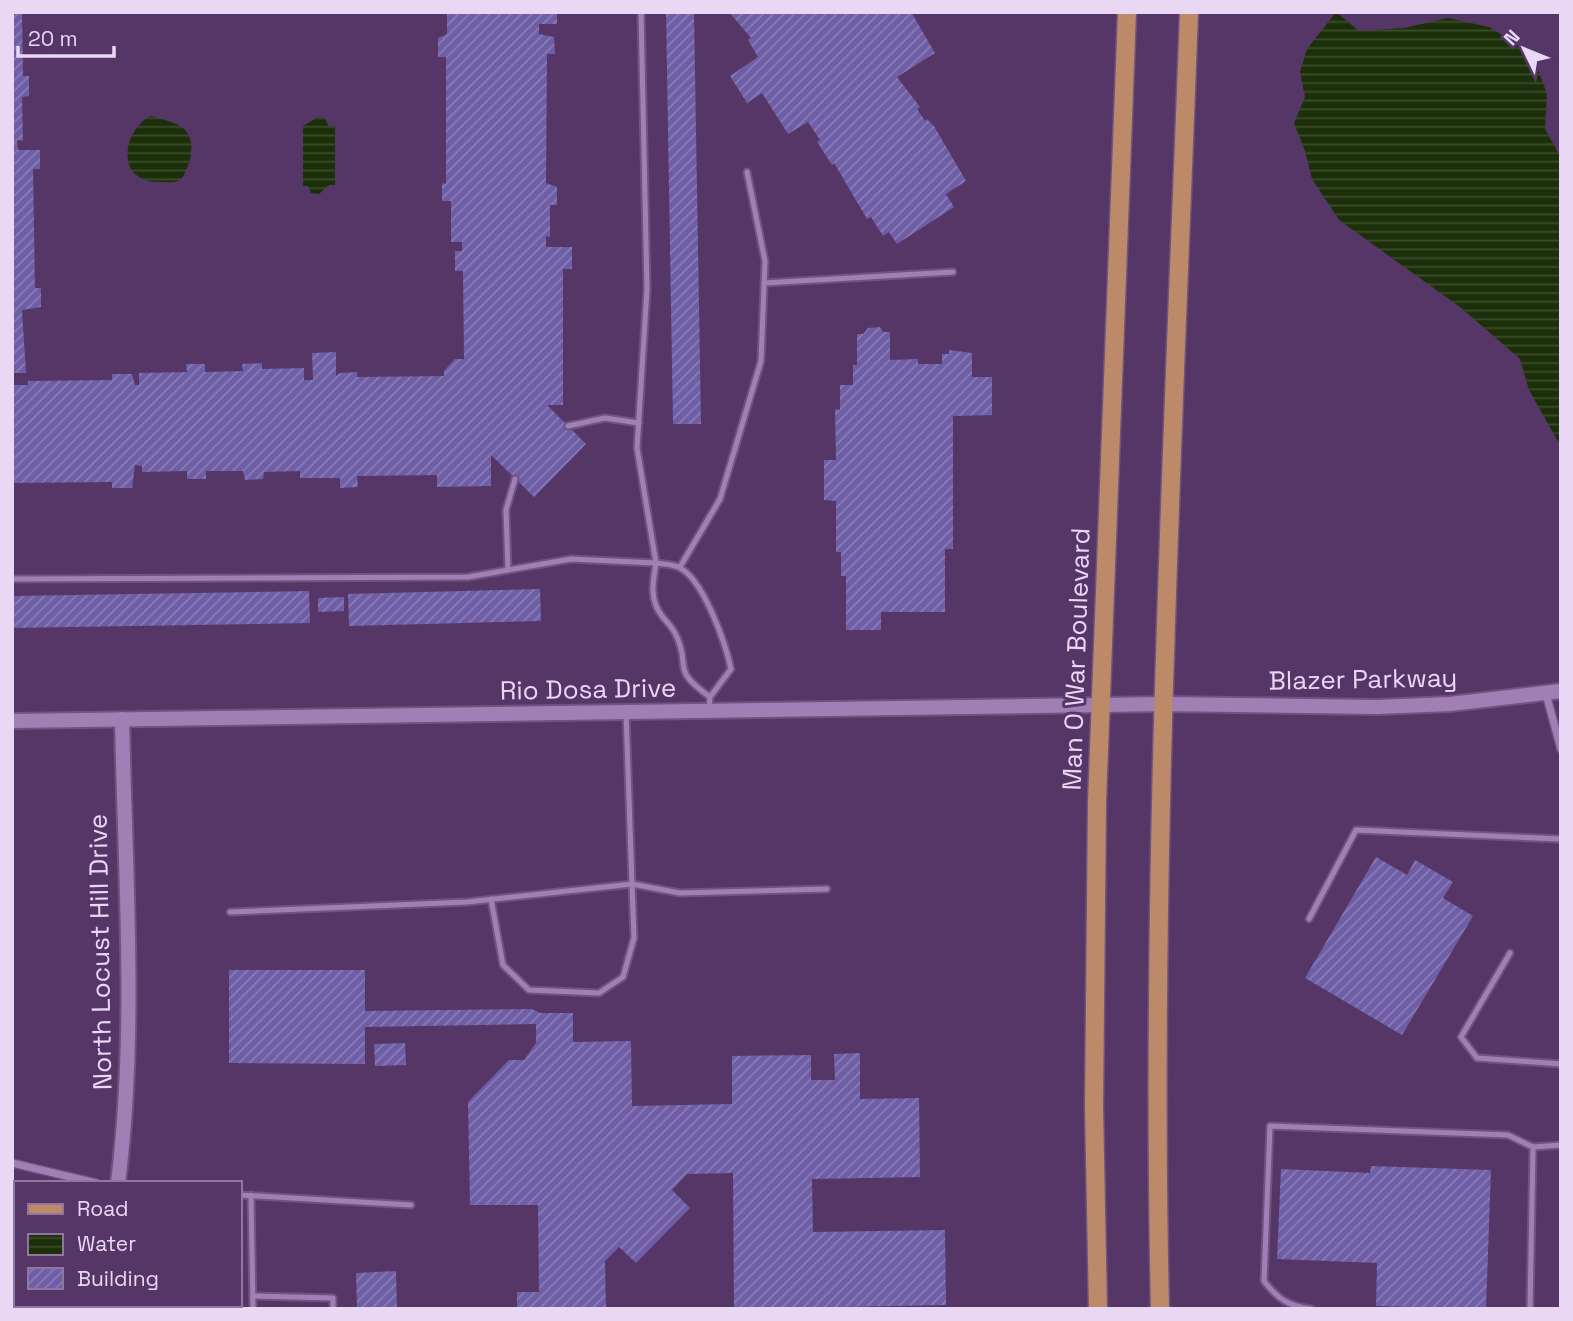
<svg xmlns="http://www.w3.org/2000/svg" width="1573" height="1321" font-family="'Space Grotesk',sans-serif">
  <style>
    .water { fill: url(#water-rules) }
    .building { fill: url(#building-hatch) }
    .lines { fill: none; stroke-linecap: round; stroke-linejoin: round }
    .lane-casing { stroke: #6f547d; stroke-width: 9 }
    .street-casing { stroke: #6f547d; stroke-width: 10 }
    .secondary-casing { stroke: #6f547d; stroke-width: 18 }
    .primary-casing { stroke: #6f547d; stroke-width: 21 }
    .lane { stroke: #a17fb5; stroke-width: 5 }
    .street { stroke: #a17fb5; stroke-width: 7 }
    .secondary { stroke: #a17fb5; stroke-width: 14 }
    .primary { stroke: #bc8969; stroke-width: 18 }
    .labels { text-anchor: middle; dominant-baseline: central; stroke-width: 6; stroke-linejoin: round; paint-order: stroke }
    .street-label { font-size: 26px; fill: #e9d7f4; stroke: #563667 }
  </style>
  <defs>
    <pattern id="water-rules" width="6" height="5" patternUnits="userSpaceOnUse" patternTransform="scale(1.75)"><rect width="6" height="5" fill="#1b2f09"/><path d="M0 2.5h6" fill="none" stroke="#3c4c2d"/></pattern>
    <pattern id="building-hatch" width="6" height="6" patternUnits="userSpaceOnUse" patternTransform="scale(1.75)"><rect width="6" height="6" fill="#6e5ea6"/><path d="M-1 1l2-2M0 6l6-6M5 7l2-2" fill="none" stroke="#8a7cb7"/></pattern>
  </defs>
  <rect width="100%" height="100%" fill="#563667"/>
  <g class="water">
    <polygon points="1336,12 1359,31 1404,28 1448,18 1489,27 1532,53 1547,94 1545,129 1561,158 1561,447 1529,390 1520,359 1460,307 1339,220 1312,179 1305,151 1294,123 1305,97 1300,72 1307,49"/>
    <path d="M150,116C178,123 197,127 190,160C188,165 185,175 181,179C176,184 166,182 160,182C116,183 121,133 150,116Z"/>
    <polygon points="318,117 325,118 329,127 335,126 335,185 329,185 319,194 311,193 308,186 303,186 303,126"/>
  </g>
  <g class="building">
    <polygon points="12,12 22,12 23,76 29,76 29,96 22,97 23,141 17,140 18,150 40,150 40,169 33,169 35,288 41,288 41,307 22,310 26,373 12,373"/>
    <polygon points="447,12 557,12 557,24 539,24 539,34 554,37 555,54 547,54 546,183 557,187 557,205 550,205 550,237 546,236 546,247 572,247 572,269 563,269 563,405 547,405 586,444 534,497 491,455 491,486 437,487 437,475 357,476 358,487 340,488 340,478 300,478 300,471 264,472 263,479 245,480 243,471 206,471 206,479 187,479 187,471 142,472 142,466 135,465 132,488 112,488 112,482 12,483 12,385 28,385 28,381 112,380 112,374 132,374 135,385 139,385 139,373 187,372 186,364 205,364 205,372 243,371 242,364 262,363 262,369 304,368 304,380 313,380 312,353 336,352 336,376 340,373 357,372 357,377 444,376 444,371 455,359 464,359 463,271 455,271 455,251 462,251 462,242 451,242 451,201 442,201 442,183 446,184 446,57 438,57 438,38 447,34"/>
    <polygon points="666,12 694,12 701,424 673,424"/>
    <polygon points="729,12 911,12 935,53 897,77 920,107 917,109 925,121 927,119 934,126 966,181 946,194 954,207 897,244 889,232 883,236 871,217 867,219 834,163 832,165 817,142 820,140 808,122 788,134 762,93 747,103 730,76 758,57 748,40 751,38"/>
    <polygon points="880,327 883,332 890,332 890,360 918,359 918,364 942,364 942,354 949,354 949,350 972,353 972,377 992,377 992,415 953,416 953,549 945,549 945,612 881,612 881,630 846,630 846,576 841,576 841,552 836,552 836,501 824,500 824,460 836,460 835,409 840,410 840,385 853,385 853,365 857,365 857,334 863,334 868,328"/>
    <polygon points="540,589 541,621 349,626 348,594"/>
    <polygon points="309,591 310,623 12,628 12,596"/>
    <polygon points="344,597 344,611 318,612 318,598"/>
    <polygon points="1376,857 1407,875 1415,860 1453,882 1443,898 1473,916 1402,1035 1305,978"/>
    <polygon points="229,970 365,970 365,1011 532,1009 540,1013 573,1013 573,1042 631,1041 632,1106 732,1104 732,1056 811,1055 811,1080 835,1080 834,1054 860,1053 860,1099 919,1098 920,1177 812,1179 813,1232 945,1230 946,1305 734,1309 733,1173 687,1174 672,1190 690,1208 636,1263 619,1247 605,1261 606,1309 517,1309 517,1292 539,1292 538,1205 470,1205 468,1102 509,1060 524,1060 536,1043 536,1024 365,1027 365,1064 229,1063"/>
    <polygon points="405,1043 406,1065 375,1066 374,1044"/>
    <polygon points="1371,1166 1491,1170 1486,1309 1376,1306 1377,1263 1277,1259 1281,1169 1370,1173"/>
    <polygon points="396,1271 397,1309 357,1309 356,1273"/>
  </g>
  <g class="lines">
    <defs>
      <g id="lane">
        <polyline points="764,283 953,272"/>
        <polyline points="568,426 605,418 639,423"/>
        <polyline points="680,567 720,499 761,361 765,261 747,172"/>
        <polyline points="508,570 506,510 515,479"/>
        <polyline points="12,579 468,577 571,559 656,563 637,448 647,289 641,12"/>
        <path d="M709,709L710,697L731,669C726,645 703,577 678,567C672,564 663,564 656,563C653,582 649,599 662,616C666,621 672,627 675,633C693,668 668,667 710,697"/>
        <polyline points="491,899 503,965 529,990 599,993 623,977 634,938 632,884 680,893 827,889"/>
        <polyline points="230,912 467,902 632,884 626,713"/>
        <polyline points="1309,919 1356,830 1561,839"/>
        <polyline points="1510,953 1461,1037 1477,1058 1561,1064"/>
        <polyline points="240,1195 411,1205"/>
        <polyline points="251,1195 253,1309"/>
        <polyline points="253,1296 333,1298 333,1309"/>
        <path d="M1311,1309C1288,1306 1278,1299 1264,1281L1270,1126L1508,1135L1533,1147L1561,1145"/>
        <polyline points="1530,1309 1533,1147"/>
      </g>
      <g id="street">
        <polyline points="1546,694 1561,749"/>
        <polyline points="12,1163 96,1183"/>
      </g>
      <g id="secondary">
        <polyline points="12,721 1165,704 1377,707 1450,704 1561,691"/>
        <path d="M118,1183C137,1030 125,873 122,719"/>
        <polyline points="82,1309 83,1305"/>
      </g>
      <g id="primary">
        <polyline points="1098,1309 1094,1107 1097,802 1127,12"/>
        <path d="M1160,1309C1150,877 1173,444 1189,12"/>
      </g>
    </defs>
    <use href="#lane" class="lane-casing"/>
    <use href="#street" class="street-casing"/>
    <use href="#secondary" class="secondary-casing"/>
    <use href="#primary" class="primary-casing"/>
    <use href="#lane" class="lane"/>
    <use href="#street" class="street"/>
    <use href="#secondary" class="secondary"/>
    <use href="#primary" class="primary"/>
  </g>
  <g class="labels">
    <g class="street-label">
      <text transform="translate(1076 659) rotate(-88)">Man O War Boulevard</text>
      <text transform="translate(1363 679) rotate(-1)">Blazer Parkway</text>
      <text transform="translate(588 689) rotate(-1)">Rio Dosa Drive</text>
      <text transform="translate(100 952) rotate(-91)">North Locust Hill Drive</text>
    </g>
  </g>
  <rect width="1573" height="1321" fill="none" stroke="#e9d7f4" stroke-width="28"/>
  <rect x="14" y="1181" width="228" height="126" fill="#563667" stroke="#91769f" stroke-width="2"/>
  <rect x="28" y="1204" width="35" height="10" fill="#bc8969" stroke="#91769f" stroke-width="2"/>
  <text x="77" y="1216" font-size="21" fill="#e9d7f4">Road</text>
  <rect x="28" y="1234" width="35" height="21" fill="url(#water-rules)" stroke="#91769f" stroke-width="2"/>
  <text x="77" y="1251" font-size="21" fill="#e9d7f4">Water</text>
  <rect x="28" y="1268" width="35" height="21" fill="url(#building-hatch)" stroke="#91769f" stroke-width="2"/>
  <text x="77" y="1286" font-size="21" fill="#e9d7f4">Building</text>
  <g transform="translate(1524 49) rotate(313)" stroke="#563667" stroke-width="5" paint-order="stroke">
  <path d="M0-5L12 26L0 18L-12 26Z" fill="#e9d7f4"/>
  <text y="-10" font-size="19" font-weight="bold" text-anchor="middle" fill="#e9d7f4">N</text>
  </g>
  <path d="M18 46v10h96v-10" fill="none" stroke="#e9d7f4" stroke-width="3.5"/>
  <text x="28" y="46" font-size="21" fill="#e9d7f4" stroke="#563667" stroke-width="5" paint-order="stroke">20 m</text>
</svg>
